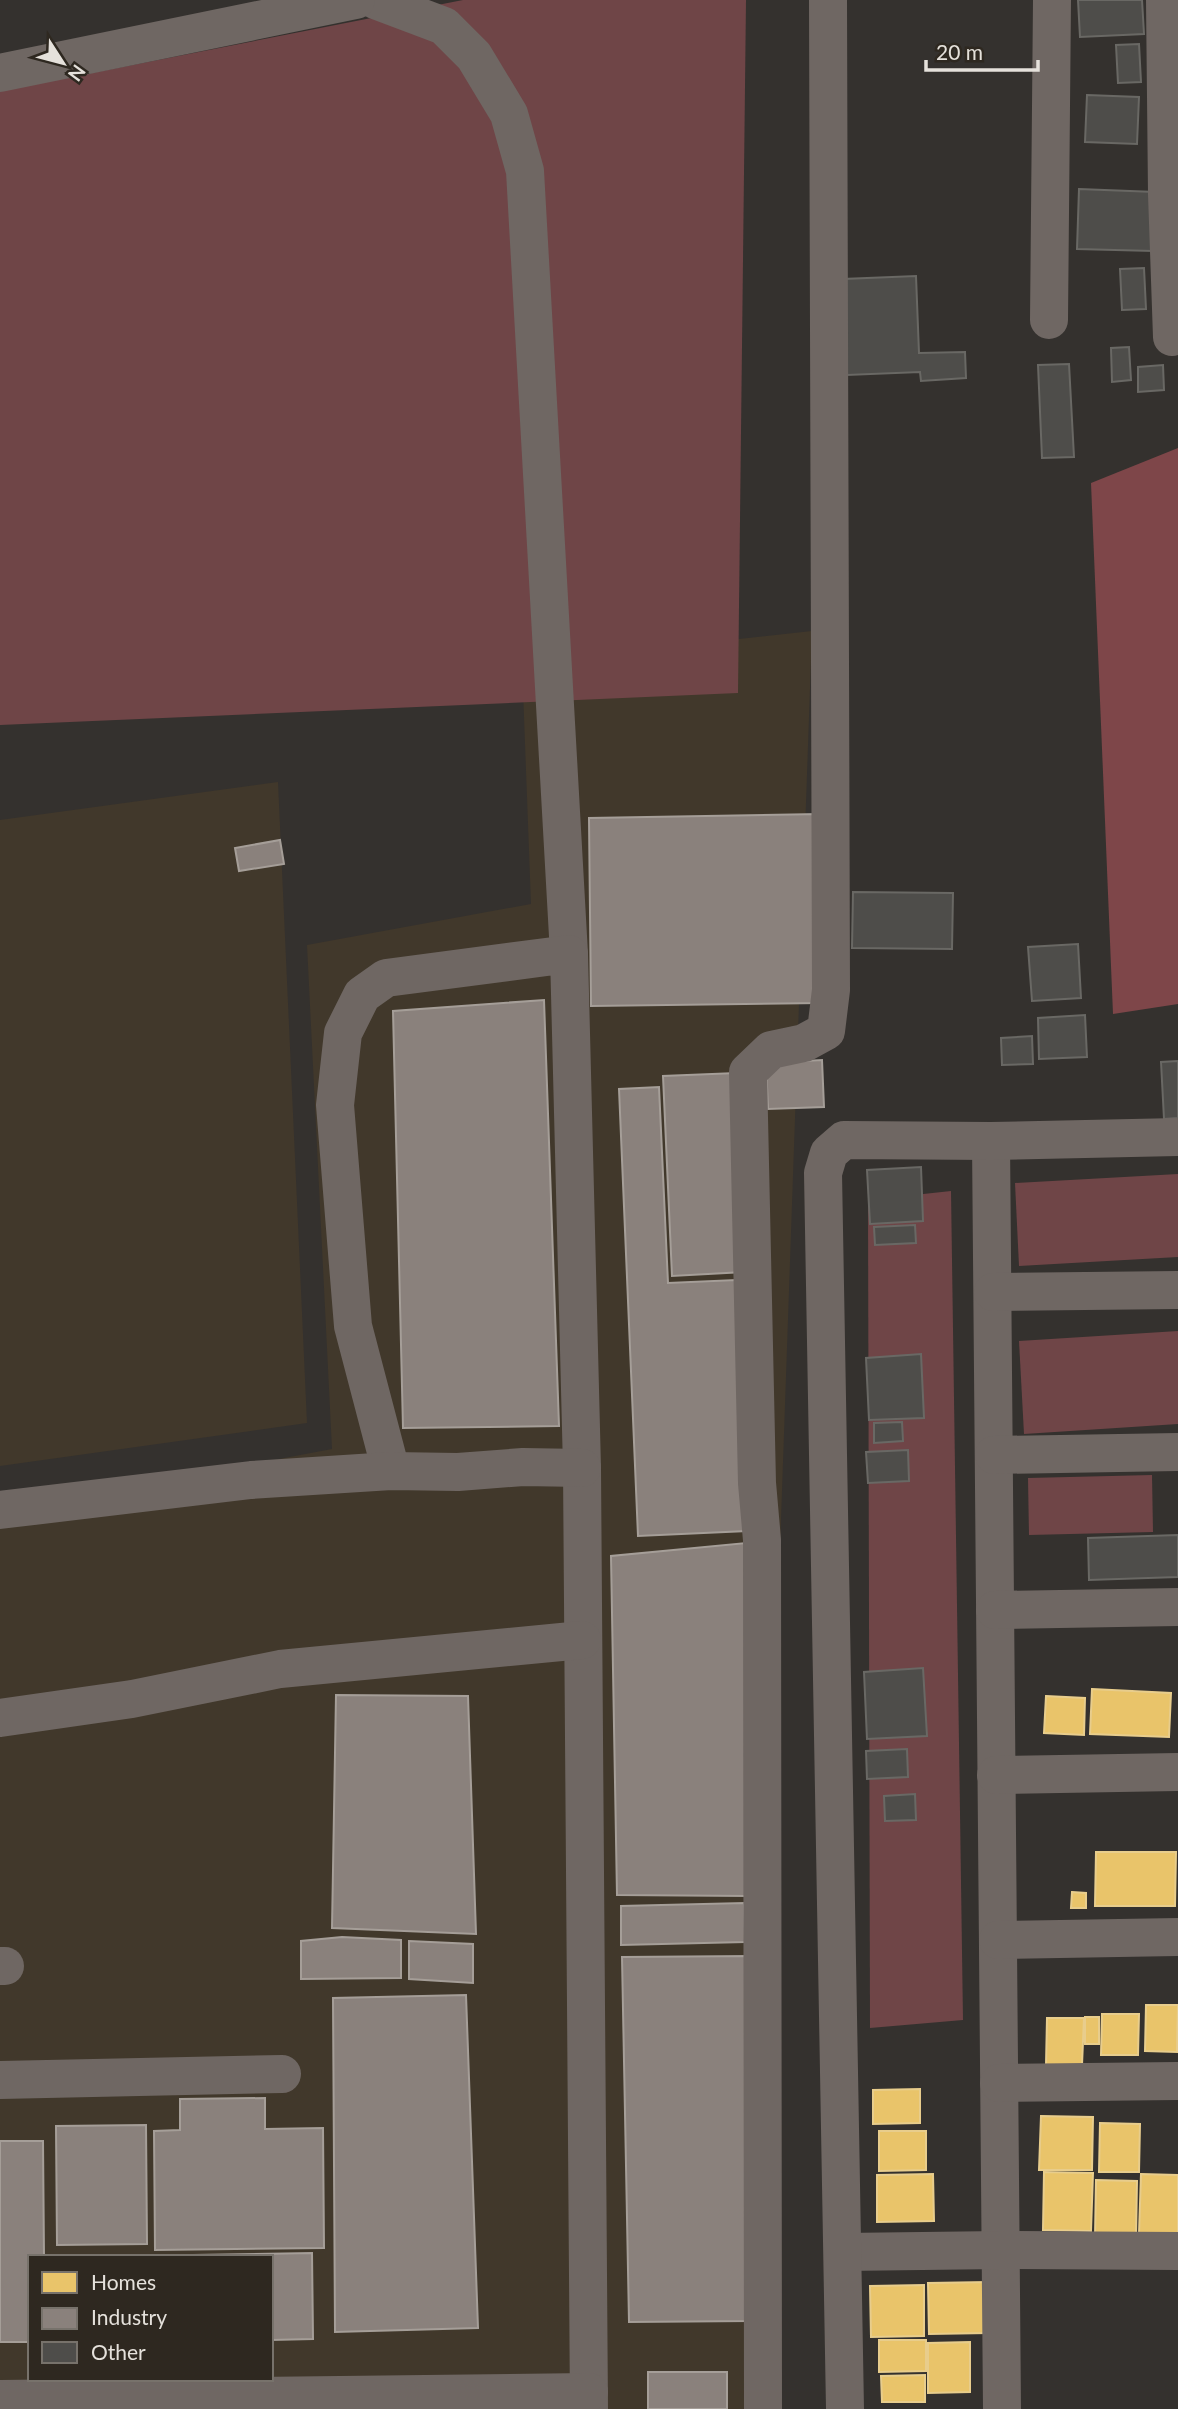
<svg xmlns="http://www.w3.org/2000/svg" width="1178" height="2409" font-family="Lato,sans-serif">
  <style>
    .built { fill: #41382b; fill-rule: evenodd }
    .green { fill: #6f4547 }
    .forest { fill: #7e4649 }
    .homes { fill: #e9c46a; stroke: #e8cd8c; stroke-width: 2 }
    .industry { fill: #8a817c; stroke: #a59e98; stroke-width: 2 }
    .building { fill: #4e4d4a; stroke: #696864; stroke-width: 2 }
    .lines { fill: none; stroke-linecap: round; stroke-linejoin: round }
    .minor { stroke: #6f6763; stroke-width: 38 }
  </style>
  <rect width="100%" height="100%" fill="#34312e"/>
  <g class="built">
    <path d="M812,631L750,2409H0V1512L332,1449L307,945L531,904L522,663ZM30,2257H271V2379H30Z"/>
    <polygon points="278,782 307,1423 0,1466 0,820"/>
  </g>
  <g class="green">
    <polygon points="463,0 746,0 738,693 0,725 0,91"/>
    <polygon points="1178,1174 1178,1257 1019,1266 1015,1183"/>
    <polygon points="951,1191 963,2020 870,2028 868,1200"/>
    <polygon points="1178,1331 1178,1424 1024,1434 1019,1341"/>
    <polygon points="1152,1475 1153,1532 1029,1535 1028,1478"/>
  </g>
  <polygon class="forest" points="1178,448 1178,1004 1113,1014 1091,483"/>
  <g class="homes">
    <polygon points="1092,1689 1171,1693 1169,1737 1090,1734"/>
    <polygon points="1046,1696 1085,1698 1084,1735 1044,1733"/>
    <polygon points="1096,1852 1176,1852 1175,1906 1095,1906"/>
    <polygon points="1072,1892 1086,1893 1086,1908 1071,1908"/>
    <polygon points="1146,2005 1178,2005 1177,2052 1145,2051"/>
    <polygon points="1102,2014 1139,2014 1138,2055 1101,2055"/>
    <rect x="1085" y="2017" width="14" height="27"/>
    <polygon points="1047,2018 1084,2018 1082,2065 1046,2065"/>
    <polygon points="920,2089 920,2123 873,2124 873,2090"/>
    <polygon points="1041,2116 1093,2117 1092,2170 1039,2170"/>
    <polygon points="1100,2123 1140,2124 1139,2172 1099,2172"/>
    <polygon points="879,2131 926,2131 926,2170 879,2171"/>
    <polygon points="1044,2172 1093,2173 1091,2231 1043,2230"/>
    <polygon points="933,2174 934,2221 877,2222 877,2175"/>
    <polygon points="1141,2174 1178,2175 1178,2235 1139,2234"/>
    <polygon points="1096,2180 1137,2181 1136,2238 1095,2237"/>
    <polygon points="988,2282 989,2333 929,2334 928,2283"/>
    <polygon points="924,2285 924,2336 871,2337 870,2286"/>
    <polygon points="879,2340 926,2340 926,2371 879,2372"/>
    <polygon points="970,2342 970,2392 928,2393 928,2343"/>
    <polygon points="925,2375 925,2402 882,2402 881,2376"/>
  </g>
  <g class="industry">
    <polygon points="819,814 821,1003 591,1006 589,818"/>
    <polygon points="280,840 284,864 239,871 235,848"/>
    <polygon points="544,1000 559,1426 403,1428 393,1011"/>
    <polygon points="822,1060 824,1107 768,1109 766,1063"/>
    <polygon points="736,1073 744,1272 672,1276 663,1076"/>
    <polygon points="659,1087 668,1283 736,1280 747,1531 638,1536 619,1089"/>
    <polygon points="746,1543 747,1896 617,1895 611,1556"/>
    <polygon points="336,1695 468,1696 476,1934 332,1928"/>
    <polygon points="744,1903 745,1942 621,1945 621,1906"/>
    <polygon points="342,1937 401,1940 401,1978 301,1979 301,1941"/>
    <polygon points="409,1941 473,1944 473,1983 409,1979"/>
    <polygon points="750,1956 750,2321 629,2322 622,1957"/>
    <polygon points="466,1995 478,2328 335,2332 333,1998"/>
    <polygon points="265,2098 265,2129 323,2128 324,2248 155,2250 154,2131 180,2130 180,2099"/>
    <polygon points="146,2125 147,2244 57,2245 56,2126"/>
    <polygon points="0,2141 43,2141 44,2257 30,2257 30,2342 0,2342"/>
    <polygon points="312,2253 313,2339 271,2340 271,2257 66,2257"/>
    <rect x="648" y="2372" width="79" height="37"/>
  </g>
  <g class="building">
    <polygon points="1078,0 1142,0 1144,34 1080,37"/>
    <polygon points="1139,44 1141,82 1118,83 1116,45"/>
    <polygon points="1087,95 1139,97 1137,144 1085,142"/>
    <polygon points="1079,189 1155,192 1153,251 1077,249"/>
    <polygon points="1144,268 1146,309 1122,310 1120,269"/>
    <polygon points="916,276 919,353 965,352 966,378 921,381 920,372 847,375 843,279"/>
    <polygon points="1129,347 1131,380 1112,382 1111,348"/>
    <polygon points="1069,364 1074,457 1042,458 1038,365"/>
    <polygon points="1163,365 1164,390 1138,392 1138,367"/>
    <polygon points="853,892 953,893 952,949 852,948"/>
    <polygon points="1078,944 1081,998 1032,1001 1028,947"/>
    <polygon points="1085,1015 1087,1057 1039,1059 1038,1018"/>
    <polygon points="1032,1036 1033,1064 1002,1065 1001,1038"/>
    <polygon points="1178,1061 1178,1118 1164,1119 1161,1062"/>
    <polygon points="921,1167 923,1221 870,1224 867,1170"/>
    <polygon points="915,1225 916,1243 875,1245 874,1227"/>
    <polygon points="921,1354 924,1418 869,1420 866,1358"/>
    <polygon points="902,1422 903,1441 874,1443 874,1423"/>
    <polygon points="908,1450 909,1481 868,1483 866,1452"/>
    <polygon points="1178,1535 1178,1577 1089,1580 1088,1538"/>
    <polygon points="923,1668 927,1736 867,1739 864,1672"/>
    <polygon points="907,1749 908,1777 867,1779 866,1751"/>
    <polygon points="915,1794 916,1820 885,1821 884,1796"/>
  </g>
  <g class="lines">
    <g class="minor">
      <polyline points="375,0 444,26 474,56 509,114 525,171 569,954"/>
      <polyline points="1165,0 1167,194 1172,337"/>
      <polyline points="0,73 356,0"/>
      <polyline points="1049,320 1052,0"/>
      <polyline points="991,1141 1002,2409"/>
      <polyline points="993,1292 1178,1290"/>
      <polyline points="994,1455 1178,1452"/>
      <polyline points="391,1471 353,1326 335,1105 343,1033 362,995 386,978 569,954 582,1468 589,2409"/>
      <polyline points="0,1510 251,1480 391,1471 458,1472 523,1467 582,1468"/>
      <polyline points="995,1610 1178,1607"/>
      <polyline points="0,1718 132,1699 280,1669 582,1640"/>
      <polyline points="996,1775 1178,1772"/>
      <polyline points="998,1940 1178,1937"/>
      <polyline points="0,1966 5,1966"/>
      <polyline points="0,2080 282,2074"/>
      <polyline points="999,2083 1178,2081"/>
      <polyline points="843,2252 1001,2250 1178,2251"/>
      <polyline points="0,2399 589,2392"/>
      <polyline points="763,2409 762,1540 757,1483 748,1072 771,1050 804,1043 826,1031 831,990 828,0"/>
      <polyline points="845,2409 823,1173 829,1153 844,1140 991,1141 1178,1137"/>
    </g>
  </g>
  <rect x="28" y="2255" width="245" height="126" fill="#2e2820" stroke="#77726b" stroke-width="2"/>
  <rect x="42" y="2272" width="35" height="21" fill="#e9c46a" stroke="#77726b" stroke-width="2"/>
  <text x="91" y="2290" font-size="21" fill="#e5e1db">Homes</text>
  <rect x="42" y="2308" width="35" height="21" fill="#8a817c" stroke="#77726b" stroke-width="2"/>
  <text x="91" y="2325" font-size="21" fill="#e5e1db">Industry</text>
  <rect x="42" y="2342" width="35" height="21" fill="#4e4d4a" stroke="#77726b" stroke-width="2"/>
  <text x="91" y="2360" font-size="21" fill="#e5e1db">Other</text>
  <g transform="translate(63 63) rotate(126)" stroke="#2e2820" stroke-width="5" paint-order="stroke">
  <path d="M0-5L12 26L0 18L-12 26Z" fill="#e5e1db"/>
  <text y="-10" font-size="19" font-weight="bold" text-anchor="middle" fill="#e5e1db">N</text>
  </g>
  <path d="M926 60v10h112v-10" fill="none" stroke="#e5e1db" stroke-width="3.5"/>
  <text x="936" y="60" font-size="21" fill="#e5e1db" stroke="#2e2820" stroke-width="5" paint-order="stroke">20 m</text>
</svg>
